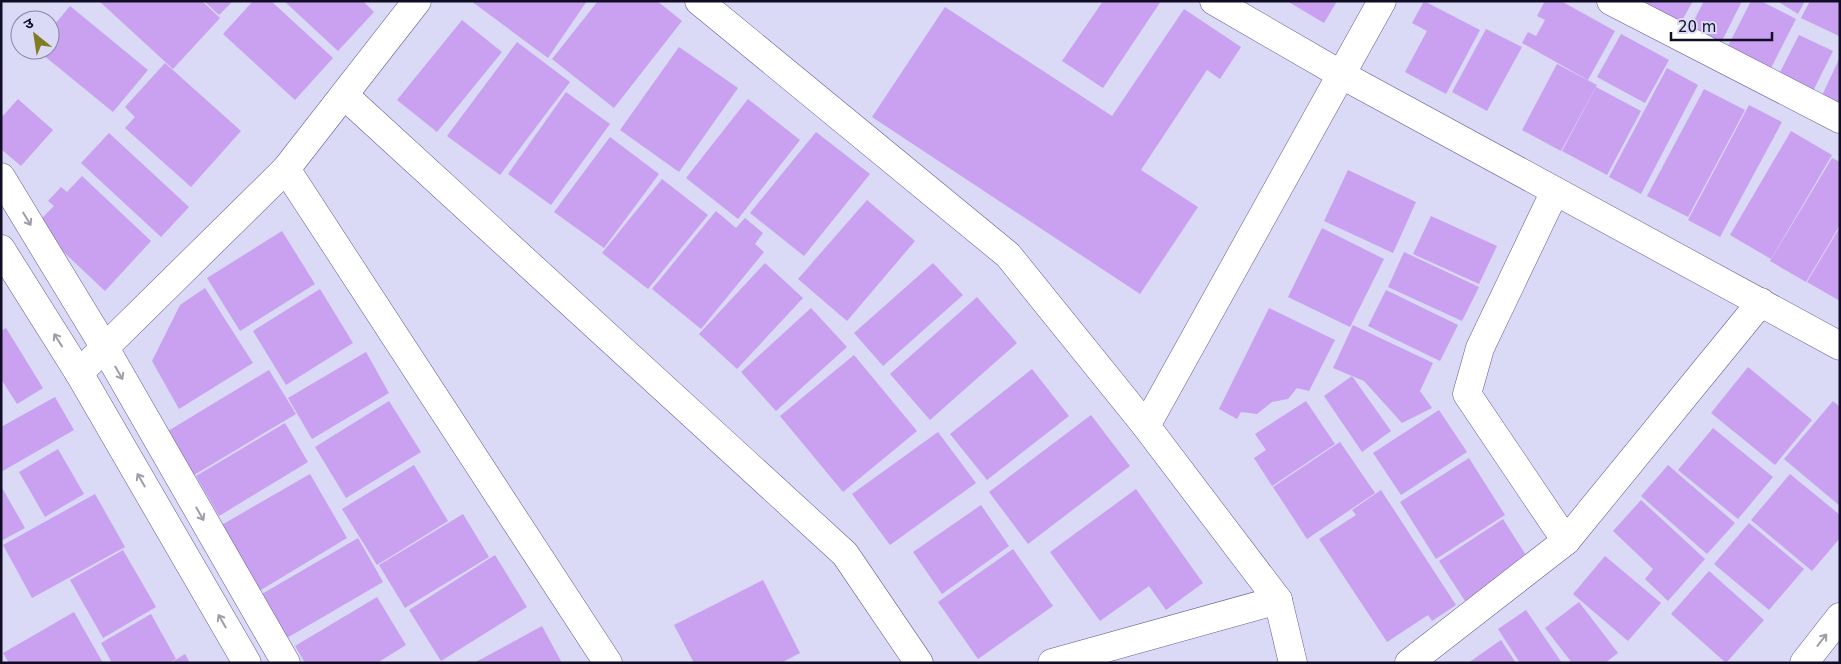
<svg xmlns="http://www.w3.org/2000/svg" width="1841" height="664" font-family="'DejaVu Sans','Noto Sans Devanagari',sans-serif">
  <style>
    .building { fill: #c9a1f0 }
    .lines { fill: none; stroke-linecap: round; stroke-linejoin: round }
    .minor-casing { stroke: #625c9a; stroke-width: 29 }
    .minor { stroke: #fff; stroke-width: 28 }
    .oneway { stroke: #9f9ea8 }
  </style>
  <rect width="100%" height="100%" fill="#dad9f6"/>
  <g class="building">
    <polygon points="99,1 202,1 220,18 173,69"/>
    <polygon points="204,1 233,1 219,15"/>
    <polygon points="253,1 271,1 333,58 295,100 223,34"/>
    <polygon points="284,1 363,1 374,12 338,51"/>
    <polygon points="471,1 587,1 548,58"/>
    <polygon points="598,1 657,1 682,21 614,108 552,59"/>
    <polygon points="1103,1 1161,1 1103,88 1062,61"/>
    <polygon points="1287,1 1337,1 1324,23"/>
    <polygon points="1424,1 1480,30 1446,94 1405,72 1427,31 1412,23"/>
    <polygon points="1545,1 1561,1 1615,31 1588,80 1522,43 1528,32 1536,36 1545,20 1537,16"/>
    <polygon points="1648,1 1693,1 1680,24 1646,6"/>
    <polygon points="1704,1 1742,1 1721,43 1690,28"/>
    <polygon points="1751,1 1761,1 1796,19 1771,68 1728,46"/>
    <polygon points="1777,1 1805,1 1798,14"/>
    <polygon points="1810,1 1840,1 1839,36 1801,18"/>
    <polygon points="70,6 148,70 113,112 37,50 50,50 50,30"/>
    <polygon points="945,7 1112,116 1184,9 1241,47 1220,79 1207,70 1141,170 1198,207 1140,294 872,117"/>
    <polygon points="462,20 502,52 437,132 397,100"/>
    <polygon points="1486,29 1522,47 1487,111 1452,92"/>
    <polygon points="1621,34 1669,60 1645,103 1597,77"/>
    <polygon points="1799,35 1833,51 1812,93 1778,76"/>
    <polygon points="517,42 570,82 500,175 447,136"/>
    <polygon points="679,47 738,88 679,172 620,130"/>
    <polygon points="1840,57 1840,109 1820,100"/>
    <polygon points="165,63 241,131 191,187 125,128 135,117 125,107"/>
    <polygon points="1557,64 1597,85 1561,151 1522,130"/>
    <polygon points="1667,68 1698,85 1641,194 1609,177"/>
    <polygon points="1596,87 1641,111 1607,175 1562,151"/>
    <polygon points="1704,89 1745,110 1688,217 1647,196"/>
    <polygon points="566,92 610,124 551,205 508,174"/>
    <polygon points="18,99 53,130 21,166 1,149 1,118"/>
    <polygon points="748,99 800,140 738,219 686,178"/>
    <polygon points="1749,105 1782,122 1720,237 1688,220"/>
    <polygon points="1791,131 1832,155 1771,259 1730,235"/>
    <polygon points="816,132 870,174 804,256 750,213"/>
    <polygon points="109,133 189,207 161,237 81,163"/>
    <polygon points="610,137 659,174 604,248 554,212"/>
    <polygon points="1832,158 1840,162 1840,225 1806,282 1770,261"/>
    <polygon points="1348,170 1416,202 1393,253 1324,221"/>
    <polygon points="82,176 151,241 105,291 35,225 54,206 48,201 61,187 67,192"/>
    <polygon points="662,179 708,215 648,289 602,253"/>
    <polygon points="867,200 915,241 847,321 798,279"/>
    <polygon points="716,211 736,228 745,218 763,233 755,244 764,252 701,329 652,289"/>
    <polygon points="1431,216 1497,246 1479,284 1413,254"/>
    <polygon points="1840,227 1840,301 1807,282"/>
    <polygon points="1322,228 1384,259 1350,327 1288,297"/>
    <polygon points="282,231 315,284 240,331 207,278"/>
    <polygon points="1404,252 1479,287 1462,321 1388,287"/>
    <polygon points="765,263 803,298 737,369 699,334"/>
    <polygon points="933,263 963,295 883,366 854,333"/>
    <polygon points="205,288 253,363 179,409 152,361 180,305"/>
    <polygon points="320,289 353,343 286,385 253,331"/>
    <polygon points="1386,290 1458,325 1440,361 1368,326"/>
    <polygon points="977,297 1017,343 930,420 890,374"/>
    <polygon points="811,308 847,347 776,411 741,372"/>
    <polygon points="1269,308 1335,340 1309,391 1297,388 1288,399 1272,402 1257,414 1241,412 1237,419 1219,409"/>
    <polygon points="1353,325 1433,363 1420,391 1432,408 1402,423 1364,381 1333,368"/>
    <polygon points="6,328 43,388 17,404 1,379 1,331"/>
    <polygon points="366,352 389,393 312,439 288,398"/>
    <polygon points="854,355 917,431 843,492 780,416"/>
    <polygon points="1748,367 1812,420 1775,465 1711,413"/>
    <polygon points="1032,369 1069,416 987,480 950,434"/>
    <polygon points="269,370 296,414 194,475 168,431"/>
    <polygon points="1352,376 1391,431 1362,452 1324,396"/>
    <polygon points="55,397 74,430 1,472 1,427"/>
    <polygon points="389,401 421,452 346,498 315,447"/>
    <polygon points="1306,401 1335,444 1272,486 1254,458 1266,450 1255,434"/>
    <polygon points="1833,401 1840,407 1840,506 1784,459"/>
    <polygon points="1439,410 1467,452 1401,495 1373,453"/>
    <polygon points="1091,415 1130,466 1028,544 989,492"/>
    <polygon points="285,423 308,462 219,516 196,476"/>
    <polygon points="1713,428 1773,477 1738,519 1678,470"/>
    <polygon points="938,432 976,483 890,545 852,494"/>
    <polygon points="1340,442 1375,493 1307,539 1273,487"/>
    <polygon points="58,449 84,494 45,517 19,472"/>
    <polygon points="1469,458 1505,515 1436,559 1400,502"/>
    <polygon points="414,465 448,521 377,565 342,509"/>
    <polygon points="1668,465 1735,523 1707,554 1641,496"/>
    <polygon points="310,474 347,538 256,593 218,527"/>
    <polygon points="1790,474 1840,515 1840,538 1812,571 1751,520"/>
    <polygon points="1,486 25,528 1,541"/>
    <polygon points="1136,489 1203,583 1166,610 1149,586 1100,621 1050,552"/>
    <polygon points="1381,490 1456,605 1432,621 1428,615 1387,642 1319,539 1356,515 1352,510"/>
    <polygon points="95,494 125,547 32,598 3,545"/>
    <polygon points="1641,500 1705,559 1668,601 1645,579 1653,569 1613,531"/>
    <polygon points="981,505 1009,546 942,594 913,552"/>
    <polygon points="463,514 489,557 405,608 379,565"/>
    <polygon points="1503,519 1529,560 1465,601 1439,561"/>
    <polygon points="1749,523 1804,569 1769,610 1714,564"/>
    <polygon points="358,538 383,582 280,642 255,598"/>
    <polygon points="1013,549 1053,606 978,659 938,602"/>
    <polygon points="123,550 156,607 103,638 70,580"/>
    <polygon points="495,555 527,607 441,661 409,610"/>
    <polygon points="1605,556 1661,603 1628,641 1573,594"/>
    <polygon points="1709,571 1764,620 1726,663 1671,614"/>
    <polygon points="763,580 800,653 781,663 694,663 674,625"/>
    <polygon points="377,597 406,645 377,663 305,663 295,646"/>
    <polygon points="1579,602 1618,653 1605,663 1572,663 1545,628"/>
    <polygon points="1526,610 1562,663 1520,663 1498,629"/>
    <polygon points="74,612 103,663 9,663 3,653"/>
    <polygon points="151,614 176,659 169,663 112,663 101,643"/>
    <polygon points="542,626 562,663 474,663"/>
    <polygon points="1501,640 1516,663 1468,663"/>
    <polygon points="185,654 190,663 171,663 177,659"/>
  </g>
  <g class="lines">
    <defs>
      <g id="minor">
        <polyline points="699,1 1008,255 1146,426 1278,600 1293,663"/>
        <polyline points="1214,1 1342,75 1840,346"/>
        <polyline points="1611,1 1840,119"/>
        <polyline points="344,95 845,554 919,663"/>
        <polyline points="286,169 608,663"/>
        <polyline points="1,177 105,348 286,663"/>
        <polyline points="1555,191 1480,348 1467,394 1566,541"/>
        <polyline points="1,249 79,373 247,663"/>
        <polyline points="79,373 286,169 417,1"/>
        <polyline points="1146,426 1382,1"/>
        <polyline points="1052,663 1278,600"/>
        <polyline points="1409,663 1566,541 1761,302"/>
        <polyline points="1804,663 1840,617"/>
      </g>
    </defs>
    <use href="#minor" class="minor-casing"/>
    <use href="#minor" class="minor"/>
  </g>
  <defs><path id="oneway-shaft" d="M-6 0H5M1.5-3L5.5 0L1.5 3" fill="none" stroke-width="1.6" stroke-linecap="round" stroke-linejoin="round" transform="scale(1.25)"/></defs>
  <g class="oneway">
    <use href="#oneway-shaft" transform="translate(27 219) rotate(59)"/>
    <use href="#oneway-shaft" transform="translate(58 340) rotate(-122)"/>
    <use href="#oneway-shaft" transform="translate(119 373) rotate(60)"/>
    <use href="#oneway-shaft" transform="translate(141 480) rotate(-120)"/>
    <use href="#oneway-shaft" transform="translate(200 514) rotate(60)"/>
    <use href="#oneway-shaft" transform="translate(222 621) rotate(-120)"/>
    <use href="#oneway-shaft" transform="translate(1822 640) rotate(-52)"/>
  </g>
  <rect width="1841" height="664" fill="none" stroke="#100d25" stroke-width="5"/>
  <g transform="translate(35 35) rotate(330)"><circle r="24" fill="#dad9f6" stroke="#8987a2"/>
  <path d="M0-4L9 19L0 12L-9 19Z" fill="#7f7c22"/>
  <text y="-8" font-size="14" font-weight="bold" text-anchor="middle" fill="#100d25">उ</text>
  </g>
  <path d="M1671 32v8h101v-8" fill="none" stroke="#100d25" stroke-width="2.5"/>
  <text x="1678" y="32" font-size="15" fill="#100d25" stroke="#dad9f6" stroke-width="4" paint-order="stroke">20 m</text>
</svg>
